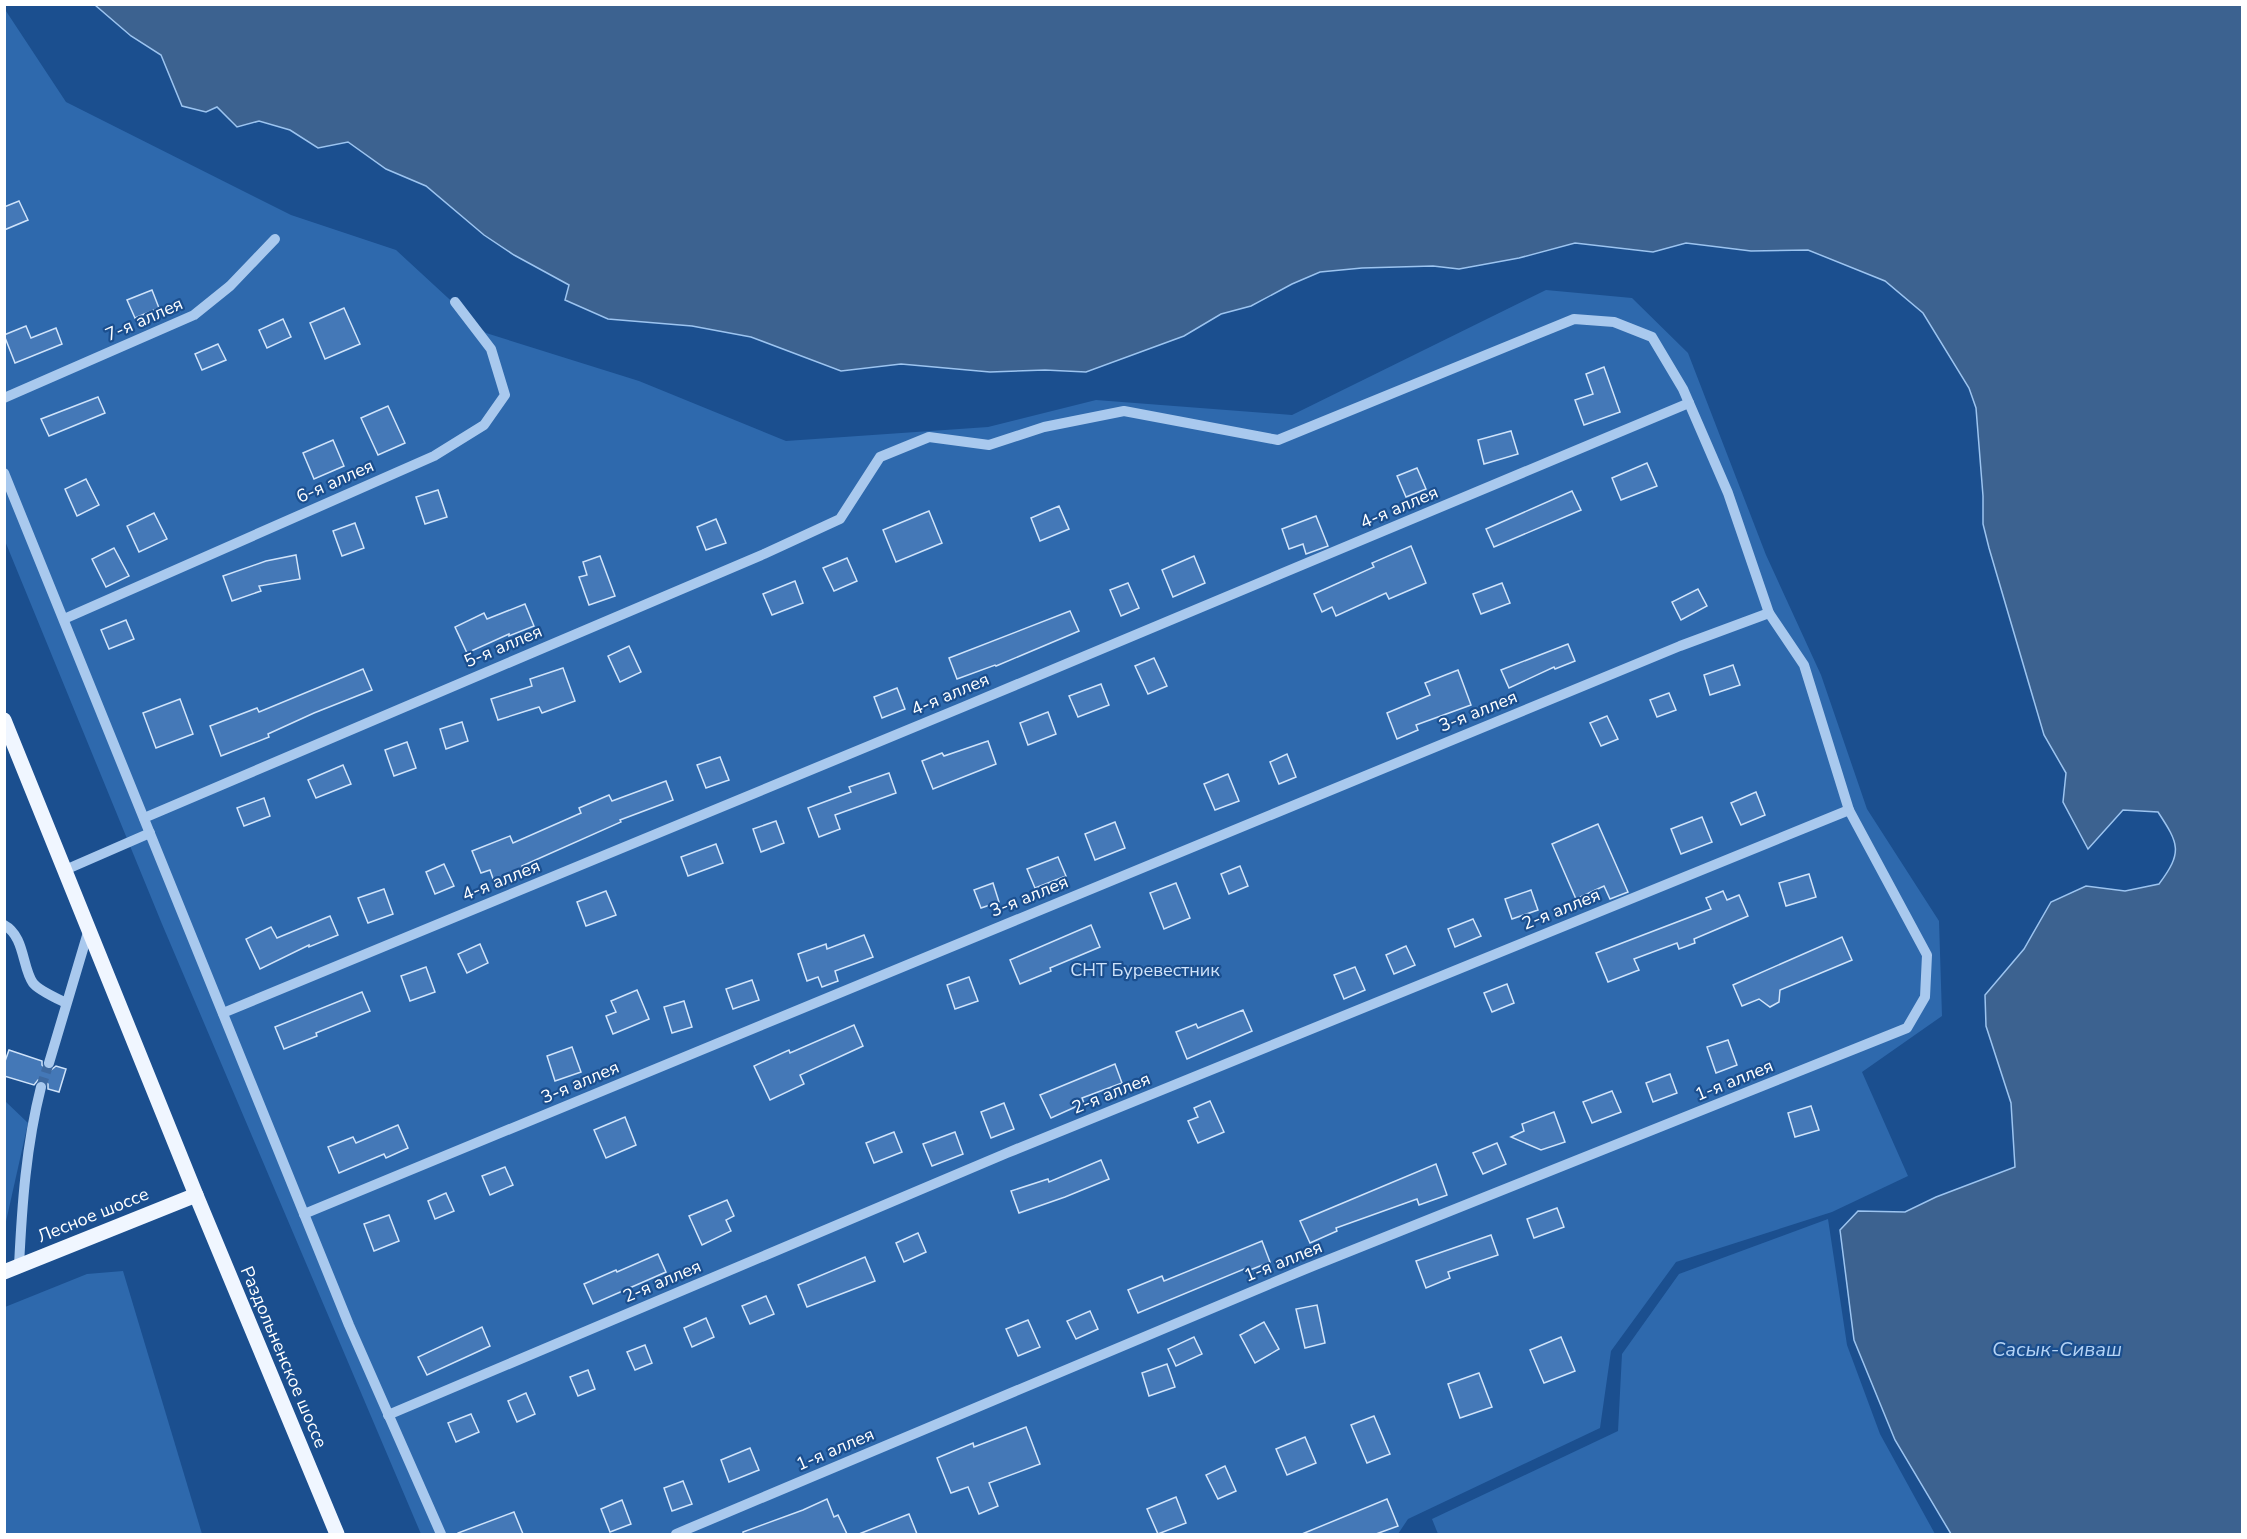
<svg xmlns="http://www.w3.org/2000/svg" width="2247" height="1539" font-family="'Nunito Sans',sans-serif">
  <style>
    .green { fill: #2e69ad }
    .water { fill: #3c6290; stroke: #9cc4f0; stroke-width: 1.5 }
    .building { fill: #4478b7; stroke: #cfe3fa; stroke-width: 1.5 }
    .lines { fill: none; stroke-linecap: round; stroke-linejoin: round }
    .minor-tunnel { stroke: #3d69a0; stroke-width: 10; stroke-dasharray: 10 5; stroke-linecap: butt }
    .minor { stroke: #a9c9ee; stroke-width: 10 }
    .major { stroke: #f0f6ff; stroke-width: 15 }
    .labels { text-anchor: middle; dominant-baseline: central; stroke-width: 4.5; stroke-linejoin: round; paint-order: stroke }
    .street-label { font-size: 18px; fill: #fff; stroke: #1b4f8f }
    .park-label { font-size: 18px; fill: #cfe3fa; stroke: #1b4f8f }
    .water-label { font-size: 20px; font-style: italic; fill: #b5d3f5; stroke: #1b4f8f }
  </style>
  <rect width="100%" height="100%" fill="#1b4f8f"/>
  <g class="green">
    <polygon points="4,8 66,102 291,215 396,250 486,333 639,381 786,441 988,427 1096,400 1292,415 1546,290 1632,298 1688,353 1766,555 1821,675 1867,809 1939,921 1942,1016 1862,1072 1908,1176 1832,1212 1676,1262 1611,1351 1600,1428 1408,1519 1398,1534 421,1534 162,924 5,541"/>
    <polygon points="5,1101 28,1123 5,1226"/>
    <polygon points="1828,1219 1847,1345 1880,1434 1935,1534 1438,1534 1432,1519 1618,1431 1622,1354 1679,1274"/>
    <polygon points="123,1271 202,1534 5,1534 5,1307 87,1274"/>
  </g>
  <path class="water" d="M95,5H2242V1534H1951L1895,1440L1854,1340L1840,1230L1858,1211L1905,1212L1936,1197L2015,1167L2011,1103L1986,1026L1985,995L2024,949L2051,902L2086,886L2125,891L2159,884C2183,852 2179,844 2158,812L2123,810L2088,849L2063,802L2066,773L2044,735L1989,548L1983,524V496L1976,408L1969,388L1923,313L1885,281L1808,250L1751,251L1686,243L1653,252L1575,243L1519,258L1459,269L1433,266L1362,268L1320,272L1292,284L1251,306L1221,314L1184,336L1086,372L1045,370L990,372L901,364L841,371L751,337L692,326L608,319L565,300L569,285L514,255L484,235L426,186L386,169L348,142L318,148L290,130L259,121L237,127L217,107L206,112L182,106L161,55L131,36Z"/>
  <g class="building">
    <polygon points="19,201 28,220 4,230 4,207"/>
    <polygon points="152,290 159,308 135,318 127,300"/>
    <polygon points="344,308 360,344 325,359 310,323"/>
    <polygon points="283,319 291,337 267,348 259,330"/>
    <polygon points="26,326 31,338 56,328 62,344 15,363 4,335"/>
    <polygon points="218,344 226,360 202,370 195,354"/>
    <polygon points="1604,367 1620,412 1584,425 1575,400 1593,394 1586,374"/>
    <polygon points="98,397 105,413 49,436 41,419"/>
    <polygon points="388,406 405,443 378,455 361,418"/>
    <polygon points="1511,431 1518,454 1484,464 1478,440"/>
    <polygon points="333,440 344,466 314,479 303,453"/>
    <polygon points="1647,463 1657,486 1621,500 1612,478"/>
    <polygon points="1417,468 1426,489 1406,497 1397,476"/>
    <polygon points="86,479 99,505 77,516 65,489"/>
    <polygon points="438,490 447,517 425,524 416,497"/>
    <polygon points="1572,491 1581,510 1494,547 1486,529"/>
    <polygon points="1059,506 1069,529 1040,541 1031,518"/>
    <polygon points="929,511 942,543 896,562 883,530"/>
    <polygon points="154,513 167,539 139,552 127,526"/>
    <polygon points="1316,516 1328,546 1306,554 1303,544 1289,549 1282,529"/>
    <polygon points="716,519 726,543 706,550 697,527"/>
    <polygon points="355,523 364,548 342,556 333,531"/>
    <polygon points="1411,546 1426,583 1389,599 1386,593 1336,616 1332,607 1322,612 1314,594 1374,567 1372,563"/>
    <polygon points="114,548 129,576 106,587 92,559"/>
    <polygon points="296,555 300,579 259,586 261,591 232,601 223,576 266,561"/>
    <polygon points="600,556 615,596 589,605 579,577 587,575 583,562"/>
    <polygon points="1194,556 1205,583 1173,597 1162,570"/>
    <polygon points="847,558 857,581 834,591 823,568"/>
    <polygon points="795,581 803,603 772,615 763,594"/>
    <polygon points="1128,583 1139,608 1121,616 1110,590"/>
    <polygon points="1502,583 1510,603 1481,614 1473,594"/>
    <polygon points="1698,589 1707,606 1681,620 1672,602"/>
    <polygon points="525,604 534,626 509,636 509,634 467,653 455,627 484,613 487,619"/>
    <polygon points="1070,611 1079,631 996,666 995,665 957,679 949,658"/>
    <polygon points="126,620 134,639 109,649 101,630"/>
    <polygon points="1568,644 1575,661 1555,669 1554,667 1509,688 1501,670"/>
    <polygon points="629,646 641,672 620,682 608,656"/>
    <polygon points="1154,658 1167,686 1148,694 1135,666"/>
    <polygon points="1733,665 1740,685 1710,695 1704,675"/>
    <polygon points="563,668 575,701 542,713 539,707 498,720 491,699 532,686 530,679"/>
    <polygon points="363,669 372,690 314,713 268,734 269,737 221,756 210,726 257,708 259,712"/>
    <polygon points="1458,670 1471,705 1416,725 1418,730 1397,739 1387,713 1430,695 1425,683"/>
    <polygon points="1101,684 1109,705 1078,717 1069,696"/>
    <polygon points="897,688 905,709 882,718 874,697"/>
    <polygon points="1669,693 1676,710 1657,717 1650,700"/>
    <polygon points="180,699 193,734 156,748 143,713"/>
    <polygon points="1048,712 1056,734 1028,745 1020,723"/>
    <polygon points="1607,716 1618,739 1601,746 1590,723"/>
    <polygon points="462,722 468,741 446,749 440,729"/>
    <polygon points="988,741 996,764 933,789 922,761 942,753 944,756"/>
    <polygon points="407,742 416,768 394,776 385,750"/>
    <polygon points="1287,754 1296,777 1279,784 1270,762"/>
    <polygon points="720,757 729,780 706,788 697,765"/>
    <polygon points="343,765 351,784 316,798 308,780"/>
    <polygon points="889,773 896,793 835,815 840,829 819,837 808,808 851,792 849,787"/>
    <polygon points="1228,774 1239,801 1215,810 1204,784"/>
    <polygon points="666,781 673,800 620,820 621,822 522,866 525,876 496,887 490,870 481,873 472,851 510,836 513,843 581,813 579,808 609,795 612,801"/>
    <polygon points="1756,792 1765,815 1741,825 1731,803"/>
    <polygon points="264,798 270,816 244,826 237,808"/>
    <polygon points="1702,817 1712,842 1681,854 1671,829"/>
    <polygon points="776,821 784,843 761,852 753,829"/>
    <polygon points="1115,822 1125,848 1095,860 1085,834"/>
    <polygon points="1598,824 1628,892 1610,899 1604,886 1576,899 1552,844"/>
    <polygon points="716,844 723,863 688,876 681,857"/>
    <polygon points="1058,857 1066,876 1035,888 1027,869"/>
    <polygon points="444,864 454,886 435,894 426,872"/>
    <polygon points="1240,866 1248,886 1229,894 1221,874"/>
    <polygon points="1809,874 1816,897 1786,906 1779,883"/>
    <polygon points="993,883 999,902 981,908 974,890"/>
    <polygon points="1176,883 1190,918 1164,929 1150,893"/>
    <polygon points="384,889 393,914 368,923 358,898"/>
    <polygon points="1531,890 1538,910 1512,919 1505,899"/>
    <polygon points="606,891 616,915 586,926 577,902"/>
    <polygon points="1723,891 1727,900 1739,895 1748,916 1694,939 1695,943 1679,949 1677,943 1634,959 1639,970 1608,982 1596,953 1711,909 1706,898"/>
    <polygon points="330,916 338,935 309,947 309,945 260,969 246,939 271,927 277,938"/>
    <polygon points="1473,919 1481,936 1455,947 1448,929"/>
    <polygon points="1091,925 1100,947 1050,968 1051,971 1020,984 1010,960"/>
    <polygon points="864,935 873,957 835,971 838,981 822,987 818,977 807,981 798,954 826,944 827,949"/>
    <polygon points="1842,937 1852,960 1780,990 1779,1002 1770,1007 1759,999 1742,1006 1733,985"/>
    <polygon points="480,944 488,963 467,973 458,954"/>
    <polygon points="1406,946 1415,965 1394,974 1386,955"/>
    <polygon points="426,967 435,992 410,1001 401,976"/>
    <polygon points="1355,967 1365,990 1344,999 1334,975"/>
    <polygon points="969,977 978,1001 955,1009 947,985"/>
    <polygon points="752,980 759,1000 733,1009 726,989"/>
    <polygon points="1507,984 1514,1003 1492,1012 1484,993"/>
    <polygon points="637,990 649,1019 613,1034 606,1016 616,1012 611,1001"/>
    <polygon points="362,992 370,1011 316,1033 317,1036 284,1049 275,1027"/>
    <polygon points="684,1001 692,1027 672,1033 664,1007"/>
    <polygon points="1243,1010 1252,1031 1187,1059 1176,1032 1196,1024 1198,1028"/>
    <polygon points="854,1025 863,1046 800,1075 804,1084 770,1100 754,1066 789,1050 790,1053"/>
    <polygon points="1728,1040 1737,1065 1716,1073 1707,1047"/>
    <polygon points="572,1047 581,1072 555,1081 547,1056"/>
    <polygon points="9,1050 42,1061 42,1065 46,1070 51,1070 56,1066 66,1069 59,1092 48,1089 48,1084 43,1080 38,1080 34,1085 4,1076 4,1064"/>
    <polygon points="1115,1064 1122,1083 1082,1098 1084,1103 1051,1118 1040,1095"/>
    <polygon points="1670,1074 1677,1093 1653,1102 1646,1083"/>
    <polygon points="1612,1091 1621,1112 1592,1123 1583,1102"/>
    <polygon points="1210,1101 1224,1132 1198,1143 1188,1121 1198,1117 1194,1108"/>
    <polygon points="1004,1103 1014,1129 991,1138 981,1112"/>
    <polygon points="1811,1106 1819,1130 1795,1137 1788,1113"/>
    <polygon points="1554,1112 1565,1142 1541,1150 1511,1137 1524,1131 1522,1124"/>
    <polygon points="625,1117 636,1145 606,1158 594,1130"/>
    <polygon points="398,1125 408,1148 386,1158 384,1154 339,1173 328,1147 353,1137 356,1143"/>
    <polygon points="894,1132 902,1152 874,1163 866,1143"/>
    <polygon points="955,1132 963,1154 932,1166 923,1144"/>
    <polygon points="1497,1143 1506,1164 1483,1174 1473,1153"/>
    <polygon points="1101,1160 1109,1179 1065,1197 1019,1213 1011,1191 1048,1179 1049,1182"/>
    <polygon points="1436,1164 1447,1195 1419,1205 1417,1199 1336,1228 1337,1231 1310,1243 1300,1221"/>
    <polygon points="505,1167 513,1185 490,1195 482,1176"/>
    <polygon points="446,1193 454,1211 435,1219 428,1201"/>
    <polygon points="727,1200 734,1216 726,1220 731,1231 702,1245 689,1216"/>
    <polygon points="1557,1208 1564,1227 1534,1238 1527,1219"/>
    <polygon points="389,1215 399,1241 374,1251 364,1224"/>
    <polygon points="918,1233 926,1252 904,1262 896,1243"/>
    <polygon points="1491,1235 1498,1255 1448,1272 1450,1278 1426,1288 1416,1261"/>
    <polygon points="1262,1241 1270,1262 1250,1270 1249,1267 1138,1313 1128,1290 1162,1276 1164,1281"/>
    <polygon points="658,1254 666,1272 593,1304 584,1284 616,1270 617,1272"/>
    <polygon points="865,1257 875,1281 807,1307 798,1285"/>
    <polygon points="766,1296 774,1314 750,1324 742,1306"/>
    <polygon points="1317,1305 1325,1343 1305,1348 1296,1309"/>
    <polygon points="1090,1311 1098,1329 1076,1339 1067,1321"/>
    <polygon points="706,1318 714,1337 692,1347 684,1328"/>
    <polygon points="1028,1320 1040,1347 1018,1356 1006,1329"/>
    <polygon points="1264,1322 1279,1349 1255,1363 1240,1335"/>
    <polygon points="482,1327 490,1346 427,1375 418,1357"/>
    <polygon points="1194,1337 1202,1354 1176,1366 1168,1349"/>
    <polygon points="1561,1337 1575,1371 1544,1383 1530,1350"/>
    <polygon points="645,1345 652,1363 635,1370 627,1352"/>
    <polygon points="1167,1364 1175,1387 1149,1396 1142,1373"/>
    <polygon points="588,1370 595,1389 578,1396 570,1377"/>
    <polygon points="1479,1373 1492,1407 1460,1418 1448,1384"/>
    <polygon points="526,1393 535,1414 517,1422 508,1401"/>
    <polygon points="471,1414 479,1432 456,1442 448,1423"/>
    <polygon points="1374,1416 1390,1454 1367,1463 1351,1425"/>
    <polygon points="1026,1427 1040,1464 989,1483 998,1506 979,1514 968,1487 951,1493 937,1458 973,1443 974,1447"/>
    <polygon points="1305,1437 1316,1463 1287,1475 1276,1449"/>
    <polygon points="750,1448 759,1470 729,1482 721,1460"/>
    <polygon points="1225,1466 1236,1491 1218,1499 1206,1475"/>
    <polygon points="683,1481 692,1504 672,1511 664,1488"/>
    <polygon points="1176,1497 1186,1523 1158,1534 1147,1509"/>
    <polygon points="827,1499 834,1517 838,1515 847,1534 743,1534 743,1532 803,1510"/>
    <polygon points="1387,1499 1398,1526 1376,1534 1302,1534"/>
    <polygon points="622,1500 631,1524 610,1532 601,1509"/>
    <polygon points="514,1512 523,1534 458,1534 458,1533"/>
    <polygon points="909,1514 917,1534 859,1534"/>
  </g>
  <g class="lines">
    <polyline class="minor-tunnel" points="41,1087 49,1063"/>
    <g class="minor">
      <polyline points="4,398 194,315 230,286 275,239"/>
      <polyline points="4,473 349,1325 441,1534"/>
      <polyline points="64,619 434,456 484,425 505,395 491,349 455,302"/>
      <polyline points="144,818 764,554 840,519 880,457 929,437 989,445 1044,427 1124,411 1278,440 1574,319 1614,322 1652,337 1683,389 1728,493 1769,613 1804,665 1849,810 1927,955 1925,997 1907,1028 1303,1270 676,1534"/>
      <polyline points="65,870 150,833"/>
      <path d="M4,925C25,936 22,968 33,983C38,990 58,999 66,1003"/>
      <polyline points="223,1013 963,707 1689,403"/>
      <polyline points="49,1063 89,929"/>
      <polyline points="304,1214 1680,646 1769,613"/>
      <path d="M19,1266C22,1205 26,1146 41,1087"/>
      <polyline points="388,1415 1007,1153 1849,810"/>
    </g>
    <g class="major">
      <polyline points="4,720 196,1195 337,1534"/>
      <polyline points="4,1272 196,1195"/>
    </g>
  </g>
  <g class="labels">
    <g class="street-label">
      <text transform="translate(144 319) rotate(-24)">7-я аллея</text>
      <text transform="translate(335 481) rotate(-24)">6-я аллея</text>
      <text transform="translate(1399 507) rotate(-23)">4-я аллея</text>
      <text transform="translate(503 646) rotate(-23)">5-я аллея</text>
      <text transform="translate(950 694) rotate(-23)">4-я аллея</text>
      <text transform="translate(1478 711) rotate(-22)">3-я аллея</text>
      <text transform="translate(501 880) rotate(-22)">4-я аллея</text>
      <text transform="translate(1029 896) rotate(-22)">3-я аллея</text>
      <text transform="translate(1561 909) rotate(-22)">2-я аллея</text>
      <text transform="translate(1734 1080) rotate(-22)">1-я аллея</text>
      <text transform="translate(580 1082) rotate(-23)">3-я аллея</text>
      <text transform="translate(1111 1093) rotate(-22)">2-я аллея</text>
      <text transform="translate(93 1215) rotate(-22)">Лесное шоссе</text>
      <text transform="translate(1283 1261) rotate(-22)">1-я аллея</text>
      <text transform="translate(662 1281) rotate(-23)">2-я аллея</text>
      <text transform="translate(284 1357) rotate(67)">Раздольненское шоссе</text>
      <text transform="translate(835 1449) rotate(-23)">1-я аллея</text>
    </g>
    <g class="park-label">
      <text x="1145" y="970">СНТ Буревестник</text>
    </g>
    <g class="water-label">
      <text x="2057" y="1349">Сасык-Сиваш</text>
    </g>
  </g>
  <rect width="2247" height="1539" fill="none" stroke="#ffffff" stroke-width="12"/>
</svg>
